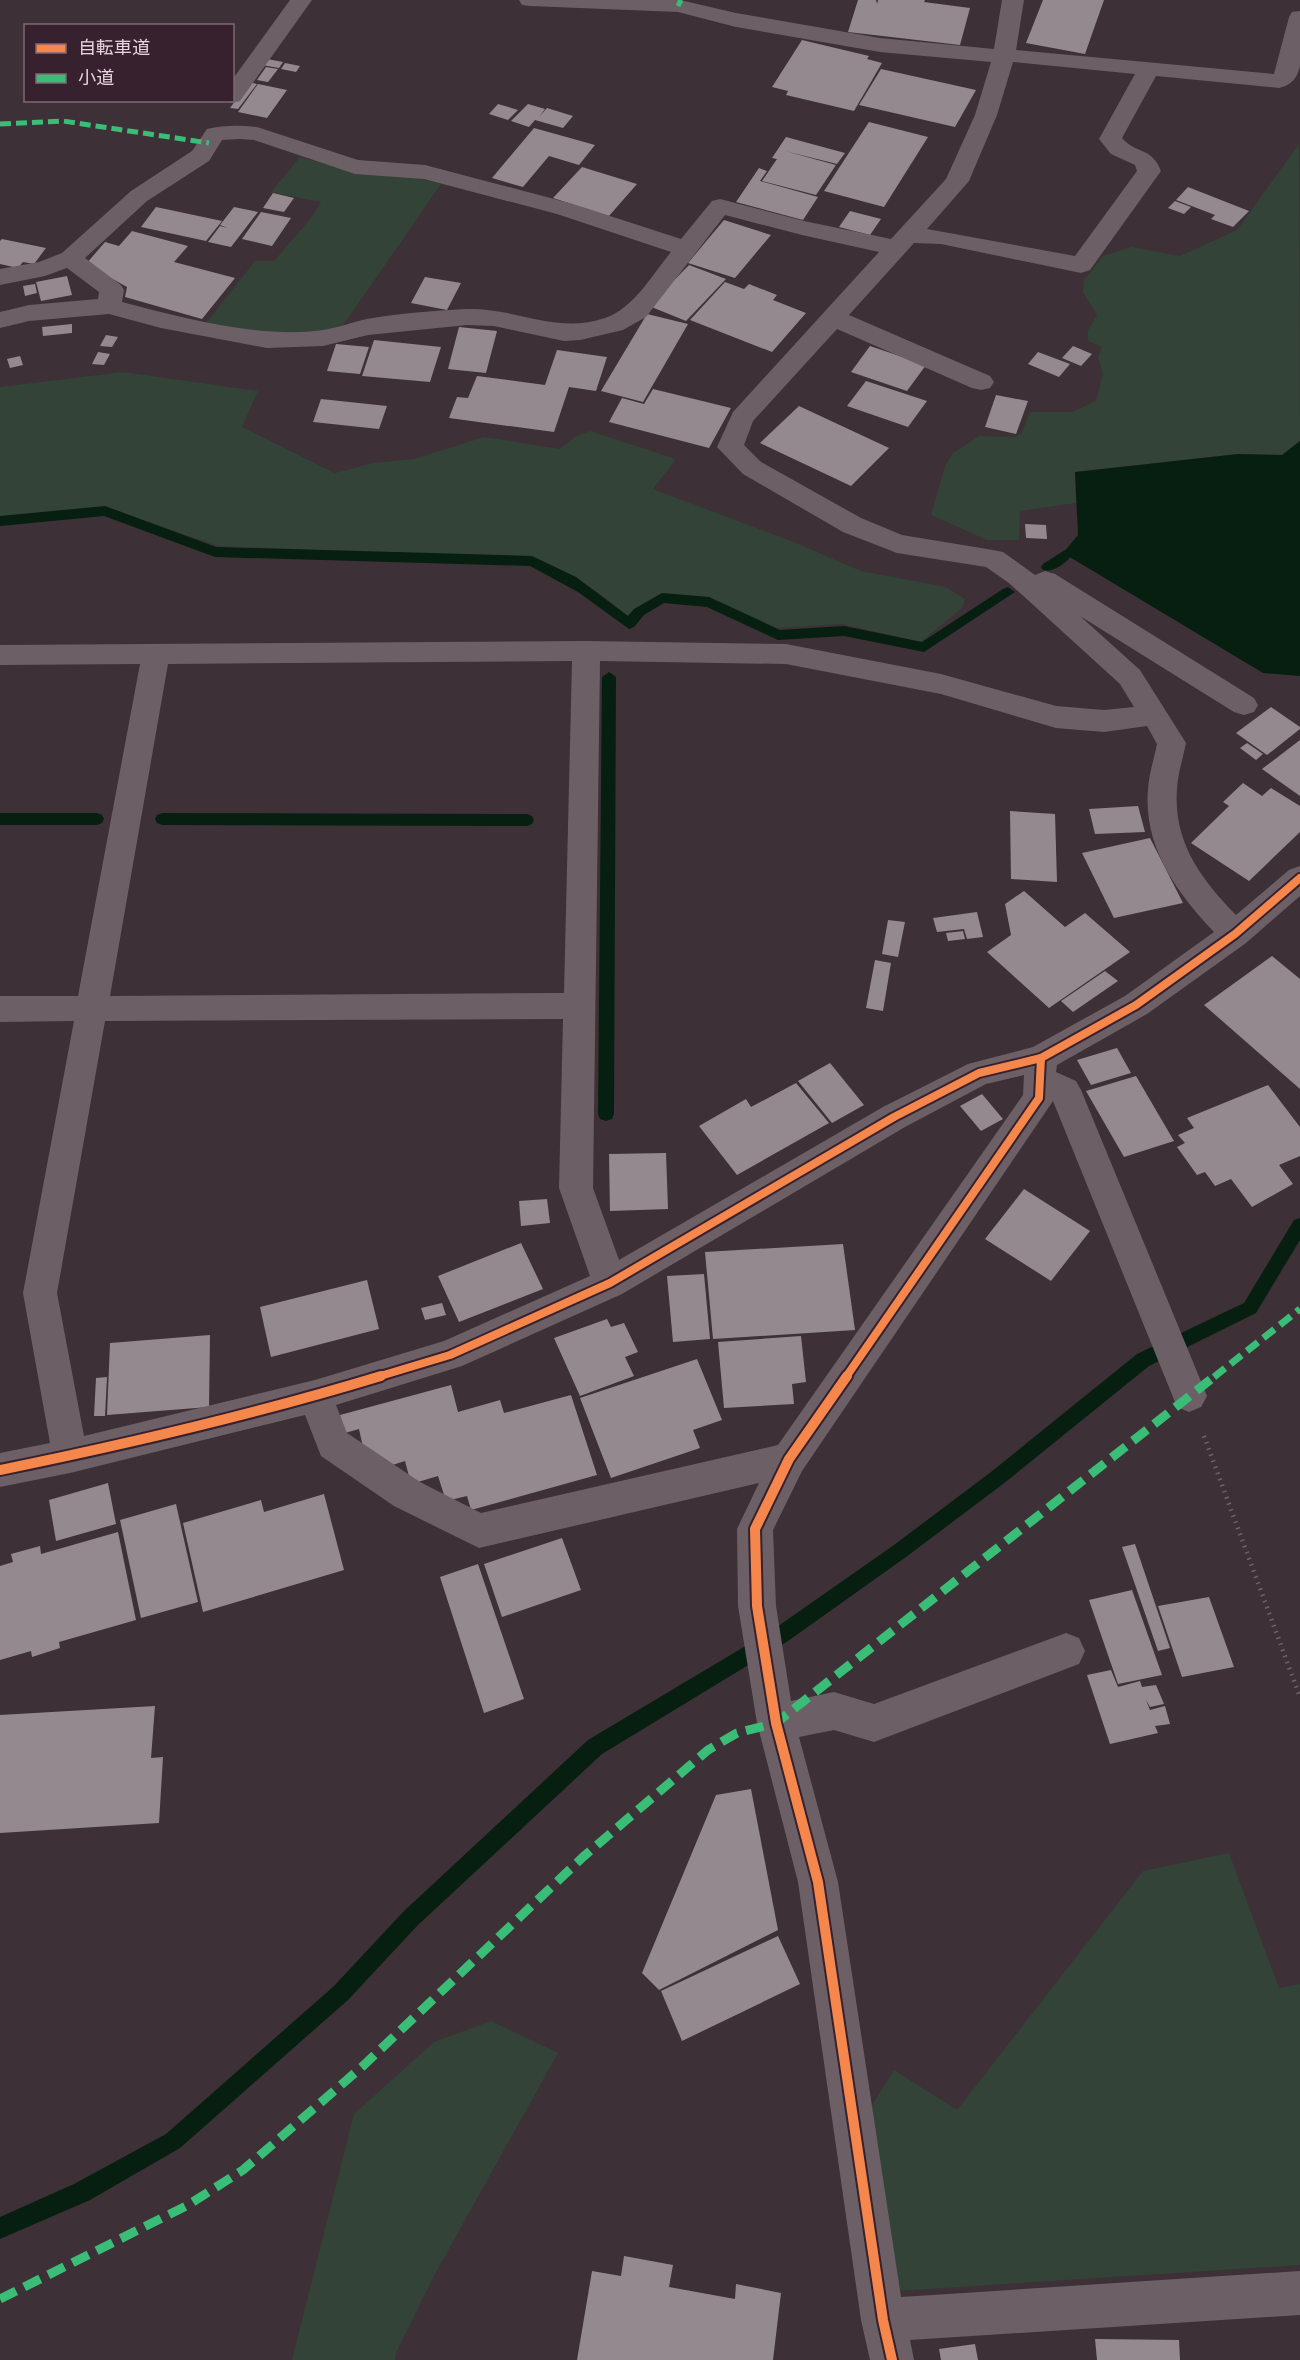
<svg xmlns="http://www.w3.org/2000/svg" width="1300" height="2360" font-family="Manrope,'Noto Sans JP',sans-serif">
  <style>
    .green { fill: #334337 }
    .water { fill: #071f10 }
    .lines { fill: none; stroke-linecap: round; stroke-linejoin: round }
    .stream { fill: #071f10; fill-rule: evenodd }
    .building { fill: #958990 }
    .path { stroke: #6d6469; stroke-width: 4.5; stroke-dasharray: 1.5 5; stroke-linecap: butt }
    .minor { fill: #6c6066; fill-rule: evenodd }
    .quiet-far2 { stroke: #3abd76; stroke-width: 5; stroke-dasharray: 11 5; stroke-linecap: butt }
    .quiet-far1 { stroke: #3abd76; stroke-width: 7; stroke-dasharray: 14 7; stroke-linecap: butt }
    .quiet { stroke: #3abd76; stroke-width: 9; stroke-dasharray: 18 9; stroke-linecap: butt }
    .cycleway-far1-casing { stroke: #37212e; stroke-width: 12 }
    .cycleway-casing { stroke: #37212e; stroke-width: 14 }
    .cycleway-far1 { stroke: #f5874c; stroke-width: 8 }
    .cycleway { stroke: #f5874c; stroke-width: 10 }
  </style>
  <rect width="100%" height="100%" fill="#3d3037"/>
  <g class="green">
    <polygon points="1299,144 1300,441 1283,455 1238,454 1075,472 1076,503 1020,511 1019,540 987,540 931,515 945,466 952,454 979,436 1015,437 1021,434 1030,412 1072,412 1096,401 1103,374 1098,357 1102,347 1088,341 1088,330 1097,315 1083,292 1084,280 1103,256 1131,247 1180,256 1237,230"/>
    <path d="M300,157L353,172L419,178L441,184L342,327C292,339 255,331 206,323L255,261H274L311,218L321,202L271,192Z"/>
    <path d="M123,372L258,391L242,427L335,473L373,463L414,459L484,437L560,449L576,436L590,431L676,459L653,489L789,540L861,571L946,587L965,599L962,608L921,642L841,624L777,628L709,597L660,594L638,607L627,616C598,590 568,571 531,558L218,546L105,507L0,517V387Z"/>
    <polygon points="1229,1853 1279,1988 1300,1984 1300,2265 898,2291 869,2110 894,2070 957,2110 1143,1871"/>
    <polygon points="491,2021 558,2053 435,2274 396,2353 395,2360 292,2360 354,2114 434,2042"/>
  </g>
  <polygon class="water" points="1300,441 1300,676 1263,673 1063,553 1078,535 1075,472 1238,454 1282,455"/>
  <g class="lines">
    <g class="stream">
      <polygon points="105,506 216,547 532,556 576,577 628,616 634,609 662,593 709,597 780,630 844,626 922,642 1003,589 1008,587 1015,592 924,652 844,636 778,640 707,607 664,603 644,615 634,627 629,629 578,592 530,566 215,557 104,516 0,526 0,516"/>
      <path d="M1065,550L1072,555C1066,563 1053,573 1043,570L1041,567L1043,564Z"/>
      <polygon points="609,672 616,677 614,1114 612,1119 606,1121 600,1119 598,1114 602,677"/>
      <polygon points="0,813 97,813 102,815 104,819 102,823 97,825 0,825"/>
      <polygon points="162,813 527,814 532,816 534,820 532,824 527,826 162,825 157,823 155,819 157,815"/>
      <polygon points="1300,1218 1300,1240 1256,1313 1149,1366 1003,1484 906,1557 788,1641 602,1754 417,1926 348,2000 180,2148 90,2200 0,2239 0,2217 74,2184 166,2134 334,1986 403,1912 588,1740 774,1629 894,1545 991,1472 1137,1354 1244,1303 1294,1220"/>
    </g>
  </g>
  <g class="building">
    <polygon points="858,0 876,0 877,4 878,0 925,0 924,2 970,8 960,45 848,32"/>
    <polygon points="1043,0 1104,0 1085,54 1026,43"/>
    <polygon points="802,40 869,56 867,59 882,63 854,111 786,95 788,91 772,87"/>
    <polygon points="267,59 283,62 279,68 262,65"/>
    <polygon points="285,63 300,66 296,72 281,69"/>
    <polygon points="266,67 278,69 268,82 257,80"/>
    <polygon points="881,69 976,90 955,127 859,105"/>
    <polygon points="249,82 257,84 238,109 230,108"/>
    <polygon points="258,84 287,90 267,118 238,112"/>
    <polygon points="498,104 518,110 508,120 489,114"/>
    <polygon points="528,104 545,109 539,117 547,108 573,116 563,128 535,120 529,127 511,121"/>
    <polygon points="869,122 928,137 884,207 824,191"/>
    <polygon points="534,128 595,145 579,165 549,156 523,187 492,178"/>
    <polygon points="786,137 845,153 837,164 785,151 836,165 816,195 762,181 777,159 772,158"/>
    <polygon points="582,167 637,184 609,216 553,198"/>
    <polygon points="759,168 767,171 760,181 818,197 803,220 736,202"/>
    <polygon points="1188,187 1249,211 1233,227 1211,219 1215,215 1176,200"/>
    <polygon points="273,193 294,198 284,212 263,208"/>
    <polygon points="1175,201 1191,207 1184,214 1168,208"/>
    <polygon points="156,207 222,221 206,241 141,227"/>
    <polygon points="234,207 258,212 231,247 208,242 220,226 228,228 220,225"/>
    <polygon points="850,211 881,219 870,235 839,227"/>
    <polygon points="261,212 291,218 272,246 242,239"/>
    <polygon points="724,220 771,235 735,278 688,263"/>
    <polygon points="132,231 188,246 174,262 235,278 202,319 125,297 127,287 86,264 105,242 119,246"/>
    <polygon points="2,239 46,248 34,264 23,262 18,268 0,264 0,241"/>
    <polygon points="689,265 726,279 686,321 649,306"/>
    <polygon points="67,276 72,295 41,301 36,282"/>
    <polygon points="425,277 461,283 447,310 411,303"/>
    <polygon points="725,282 744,289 749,284 777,295 773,300 806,313 772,352 690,320"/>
    <polygon points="35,284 37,293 25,296 23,286"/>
    <polygon points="647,314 688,324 643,402 601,391"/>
    <polygon points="72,324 72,333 43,336 42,327"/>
    <polygon points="459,327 497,331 486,373 448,369"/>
    <polygon points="106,335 118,337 112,347 100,346"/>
    <polygon points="374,340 441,347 430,382 362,376"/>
    <polygon points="336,344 369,347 360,374 327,371"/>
    <polygon points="870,346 926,365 907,391 851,372"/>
    <polygon points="1073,346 1092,354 1081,366 1062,358"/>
    <polygon points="557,350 607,357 596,391 569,387 554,432 449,418 457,397 468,398 477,376 545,385"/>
    <polygon points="98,352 110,354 104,365 92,364"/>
    <polygon points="1038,352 1070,364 1059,377 1028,364"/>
    <polygon points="20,356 23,365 10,368 7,359"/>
    <polygon points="866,381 927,401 908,427 847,406"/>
    <polygon points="653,389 731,408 709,448 609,422 622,398 644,404"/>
    <polygon points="996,395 1028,401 1016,434 985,427"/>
    <polygon points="321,399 387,406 379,429 313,422"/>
    <polygon points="799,406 889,448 851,486 760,443"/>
    <polygon points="1025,524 1046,525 1047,539 1026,538"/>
    <polygon points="1271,707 1300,727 1300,729 1267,755 1236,733"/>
    <polygon points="1300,740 1300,796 1262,769"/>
    <polygon points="1247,743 1263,754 1256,760 1240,748"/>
    <polygon points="1243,783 1262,796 1271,788 1300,806 1300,832 1249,881 1191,843 1229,806 1223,802"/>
    <polygon points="1138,806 1145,832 1095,834 1089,809"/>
    <polygon points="1010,811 1055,814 1057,882 1011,879"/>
    <polygon points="1150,838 1183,903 1114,918 1082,853"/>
    <polygon points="1024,891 1065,927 1085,913 1130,952 1049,1008 987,952 1011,935 1005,904"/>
    <polygon points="977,912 983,937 967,939 964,929 937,932 933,918"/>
    <polygon points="888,920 905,922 898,957 882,954"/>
    <polygon points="963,931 965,939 948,941 946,933"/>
    <polygon points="1272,956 1300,979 1300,1089 1204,1005"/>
    <polygon points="875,960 891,963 883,1011 866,1008"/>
    <polygon points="1105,971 1118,981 1073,1012 1061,1001"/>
    <polygon points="1117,1048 1131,1073 1091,1085 1077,1060"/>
    <polygon points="830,1063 864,1105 832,1123 798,1081"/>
    <polygon points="1136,1076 1174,1141 1124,1157 1086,1091"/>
    <polygon points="796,1083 829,1123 737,1175 699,1126 746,1099 751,1107"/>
    <polygon points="1268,1085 1300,1127 1300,1156 1279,1165 1293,1184 1252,1207 1231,1179 1215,1186 1205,1172 1197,1175 1177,1147 1185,1143 1178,1135 1194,1128 1187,1118"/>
    <polygon points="982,1094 1003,1119 981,1131 960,1106"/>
    <polygon points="666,1153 668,1209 610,1211 609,1154"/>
    <polygon points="1024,1189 1090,1231 1051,1281 985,1239"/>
    <polygon points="547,1199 550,1223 521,1226 519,1201"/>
    <polygon points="521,1243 543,1289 459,1322 438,1276"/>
    <polygon points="843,1244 855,1330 713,1339 705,1252"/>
    <polygon points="704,1274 710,1339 673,1342 667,1276"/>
    <polygon points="367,1280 379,1329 271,1357 260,1307"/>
    <polygon points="442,1303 446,1315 425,1320 421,1308"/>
    <polygon points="607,1319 611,1327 624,1323 638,1352 625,1357 634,1376 580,1396 554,1338"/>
    <polygon points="210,1335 209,1407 107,1415 110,1343"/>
    <polygon points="801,1336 806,1382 792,1384 794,1404 724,1408 718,1342"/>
    <polygon points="697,1359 722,1420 693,1430 700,1448 611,1478 580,1398"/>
    <polygon points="107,1377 105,1416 94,1416 96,1378"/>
    <polygon points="451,1385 458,1412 500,1400 504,1413 571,1395 597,1475 471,1510 467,1496 446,1501 438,1476 411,1484 405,1461 386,1467 364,1452 359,1429 345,1433 340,1415"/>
    <polygon points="108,1483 116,1524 56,1541 49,1500"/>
    <polygon points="324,1494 344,1570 203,1612 183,1523 261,1500 264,1512"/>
    <polygon points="176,1504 198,1602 141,1618 120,1520"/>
    <polygon points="118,1532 136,1620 59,1642 60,1648 32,1657 31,1651 0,1660 0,1566 13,1562 11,1554 40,1546 41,1554"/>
    <polygon points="562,1538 581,1590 502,1617 484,1564"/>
    <polygon points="1135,1544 1170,1648 1158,1651 1122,1547"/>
    <polygon points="478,1564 524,1699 484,1713 440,1577"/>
    <polygon points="1132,1590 1162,1675 1118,1684 1089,1600"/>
    <polygon points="1209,1597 1234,1667 1182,1677 1158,1606"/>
    <polygon points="1111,1670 1118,1687 1140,1681 1142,1687 1156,1685 1164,1704 1150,1707 1146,1700 1150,1710 1165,1706 1170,1724 1155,1726 1158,1733 1110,1744 1087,1675"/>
    <polygon points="155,1706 151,1758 163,1757 159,1823 0,1833 0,1715"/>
    <polygon points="751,1789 778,1930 659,1990 642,1973 716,1795"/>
    <polygon points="778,1936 800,1984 682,2041 661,1991"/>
    <polygon points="624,2256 673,2265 669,2287 735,2299 736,2284 781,2293 773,2360 577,2360 592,2271 621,2276"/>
    <polygon points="1095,2339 1179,2340 1180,2360 1097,2360"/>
    <polygon points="975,2344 978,2360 941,2360 939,2349"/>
  </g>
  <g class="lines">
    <polyline class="path" points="1204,1436 1300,1697"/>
    <g class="minor">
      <polygon points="290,0 312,0 240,101 232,103 224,101 232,100 232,80"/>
      <path d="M519,0H680L736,13L880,38L994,49L1002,0H1024L1016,50L1274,74L1289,17L1292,12L1300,11V66C1297,79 1291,85 1279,88L1156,76L1122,138C1137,155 1151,146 1161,171L1090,270L1081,273L941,244L914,243L849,315L990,376L994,382L990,388L981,390L972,388L837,329L753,421L744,445L761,462L861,518L902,535L993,550L1003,552L1035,575L1045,571L1055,574L1254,698L1258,705L1254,712L1244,715L1234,712L1080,616L1140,670L1186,743C1183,758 1178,773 1177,789C1173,842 1201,879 1236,915L1289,870L1300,866V896L1246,943L1147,1014L1057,1065L1056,1072L1076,1081L1081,1090L1207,1396L1201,1407L1189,1412L1177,1407L1053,1101L802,1471L773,1530L776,1606L791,1701L834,1692L874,1704L1066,1633L1079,1638L1085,1651L1079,1664L874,1742L834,1730L799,1737L838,1882L901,2297L1300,2271V2315L910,2340L914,2360H870L861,2320L798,1882L757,1723L738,1606L737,1529L759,1483L479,1548L394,1506L321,1456L305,1415L70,1473L0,1487V1453L50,1443L23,1293L74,1021L0,1022V996H78L140,664L0,665V645L586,641L786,644L941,674L1056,706L1104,710L1134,707L1120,684L1009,583L986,567L897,553L843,532L743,474L717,447L733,412L879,252L802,235L725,215L646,317L623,330L580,340L564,341L494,326L467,325L368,335L323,346L267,348L161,328L109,314L29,321L0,328V312L29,305L98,299L99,292L67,268L45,276L0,285V269L39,262L62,253L131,191L192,151L207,129C224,125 240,125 257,127L358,160L425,165L573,204L681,239L712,201L720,199L804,221L891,239L946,179L975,115L991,62L880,52L736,27L678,12L530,6L522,5ZM1013,62L1135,74L1099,139L1111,154L1135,165L1137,171L1075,256L927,229L969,181L997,115ZM240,139L254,140L355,174L424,179L557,214L671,252C652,275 634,308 605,318C556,335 515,307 466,309C434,311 399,313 367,319C352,322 338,328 323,330C261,339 183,318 122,302L124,290L121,285L85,258L147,201L209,161L222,140ZM572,661L564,993L110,996L168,664ZM600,661L786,664L941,694L1056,728L1104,732L1147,726L1157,744C1154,759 1149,774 1148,789C1143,847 1177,893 1214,932L1125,996L1033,1047L968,1064L883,1107L619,1260L593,1188ZM563,1019L559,1188L590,1276L444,1341L315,1380L84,1436L57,1293L105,1021ZM1024,1075L1023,1095L778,1445L481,1513L420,1482L347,1433L336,1405L462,1366L622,1294L905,1127L986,1084Z"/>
    </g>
    <g class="quiet-far2">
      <polyline points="678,6 681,0"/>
      <polyline points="0,124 63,121 209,143"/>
    </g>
    <polyline class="quiet-far1" points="1214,1377 1300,1309"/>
    <polyline class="quiet" points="0,2299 188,2205 243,2170 364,2065 583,1857 708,1750 737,1733 776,1723 1215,1376"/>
    <defs>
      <g id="cycleway-far1">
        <polyline points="377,1377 450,1355 610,1283 894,1117 979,1073 1041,1058 1136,1005 1235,934 1300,878"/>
        <polyline points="846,1377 1039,1098 1041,1058"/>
      </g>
      <g id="cycleway">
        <polyline points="847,1376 789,1459 755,1529 757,1606 776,1723 818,1882 883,2320 892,2360"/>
        <path d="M0,1470C128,1444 256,1414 381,1376"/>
      </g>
    </defs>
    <use href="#cycleway-far1" class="cycleway-far1-casing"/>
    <use href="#cycleway" class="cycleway-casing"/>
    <use href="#cycleway-far1" class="cycleway-far1"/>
    <use href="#cycleway" class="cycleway"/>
  </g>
  <rect x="24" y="24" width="210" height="78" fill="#37212e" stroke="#7d6974" stroke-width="1.5"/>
  <rect x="36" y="44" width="30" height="9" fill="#f5874c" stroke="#7d6974" stroke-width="1.5"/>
  <text x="78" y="54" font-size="18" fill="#e5d5dd">自転車道</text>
  <rect x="36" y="74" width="30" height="9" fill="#3abd76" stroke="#7d6974" stroke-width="1.5"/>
  <text x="78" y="84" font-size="18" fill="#e5d5dd">小道</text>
</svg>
